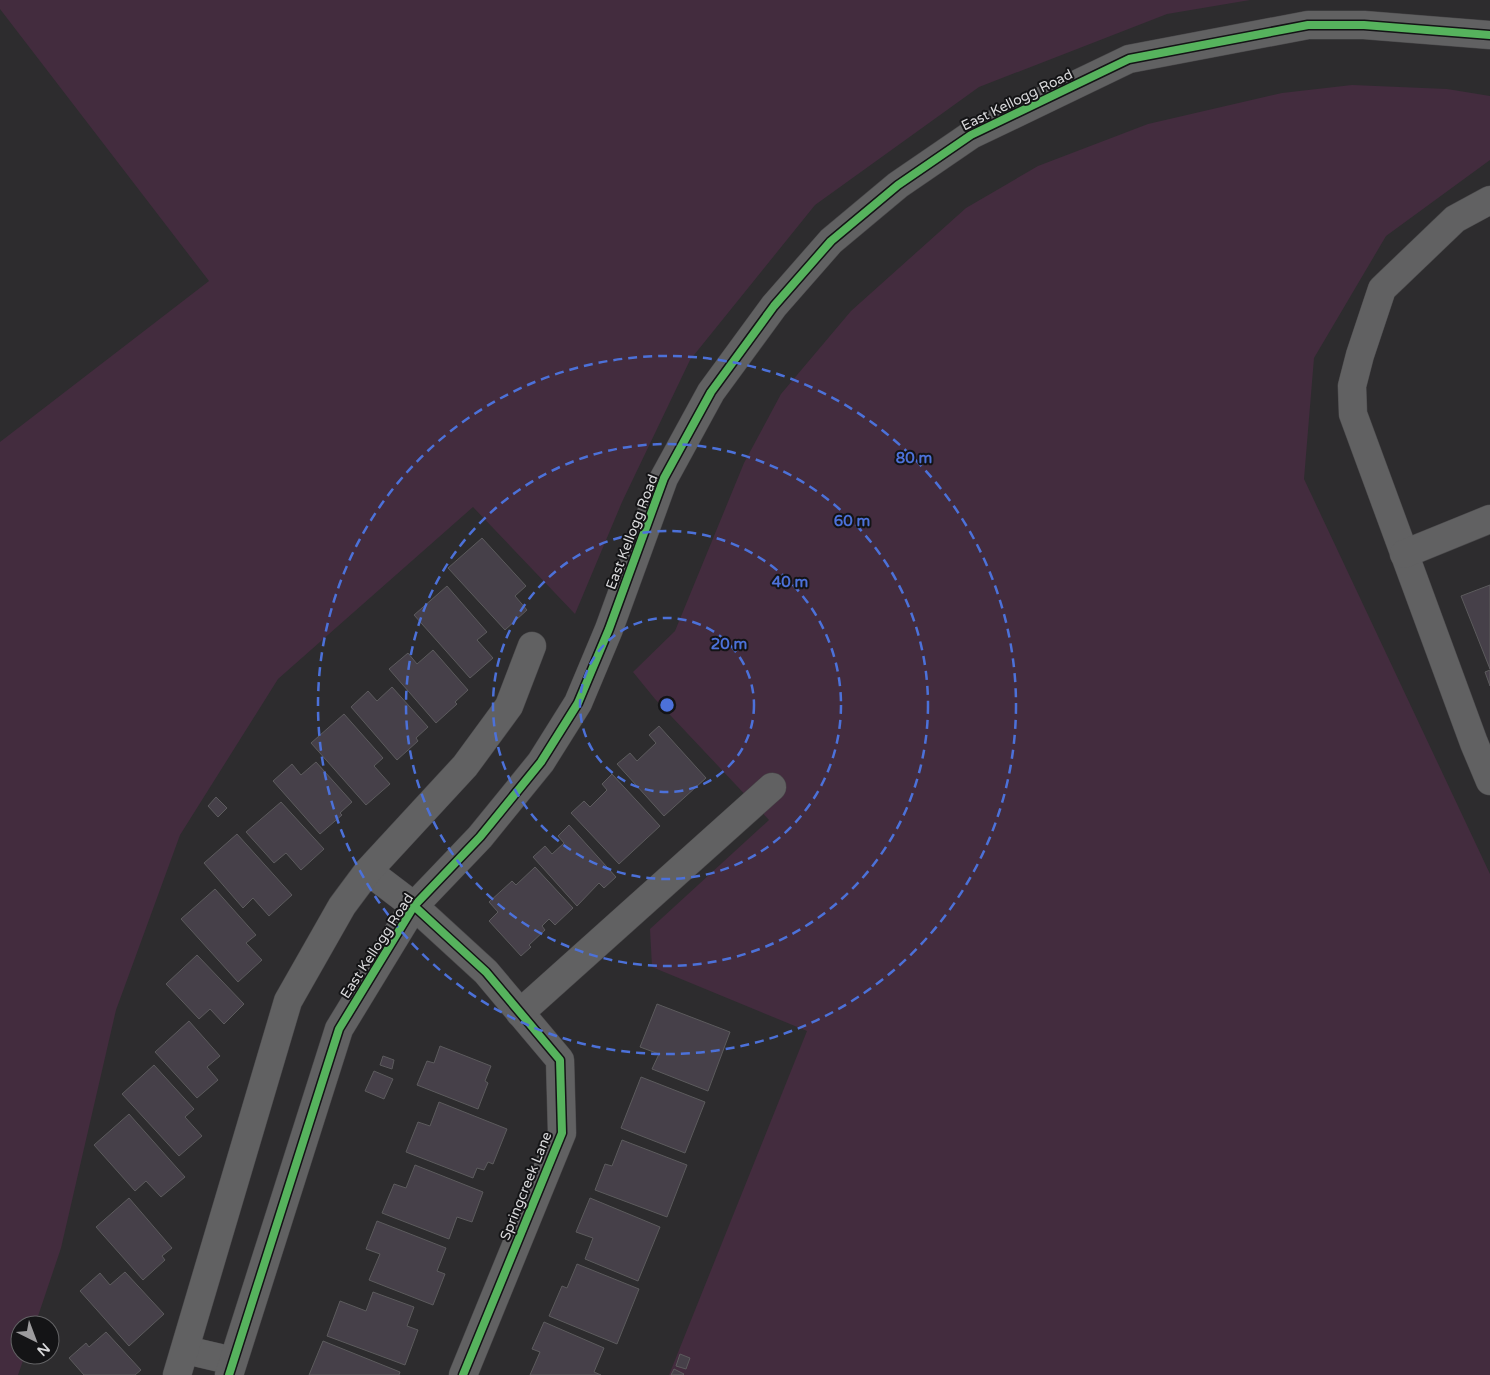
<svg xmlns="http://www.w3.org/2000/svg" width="1490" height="1375" font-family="'Varela Round',sans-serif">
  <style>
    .green { fill: #432c3e }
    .building { fill: #464049; stroke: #5c5b5d }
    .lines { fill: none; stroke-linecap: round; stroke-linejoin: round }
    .minor-casing { stroke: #49484a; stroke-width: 29 }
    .minor { stroke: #616162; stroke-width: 28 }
    .cycleway-casing { stroke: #141416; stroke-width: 11 }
    .cycleway { stroke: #56b35d; stroke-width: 8 }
    .ring { fill: none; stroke: #4c71d9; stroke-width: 2.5; stroke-dasharray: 9 6 }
    .labels { text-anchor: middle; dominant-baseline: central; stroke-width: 4; stroke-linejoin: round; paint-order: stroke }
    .street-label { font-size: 14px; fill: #d9d9db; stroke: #141416 }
    .centre { fill: #4c71d9; stroke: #141416; stroke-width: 2.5 }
    .ring-label { font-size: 15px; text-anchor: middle; font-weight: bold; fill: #4c71d9; stroke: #141416; stroke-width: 4; stroke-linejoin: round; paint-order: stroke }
  </style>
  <rect width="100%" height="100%" fill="#2d2c2e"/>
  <g class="green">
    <polygon points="0,0 1250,0 1167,14 979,87 815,205 690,360 622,502 575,614 473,507 278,679 180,835 116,1010 61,1248 35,1325 20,1325 20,1355 25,1355 18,1375 0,1375 0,442 209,281 0,9"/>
    <polygon points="1352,85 1447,89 1490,96 1490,160 1386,236 1314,358 1304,479 1490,874 1490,1375 669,1375 807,1031 652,967 650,929 769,820 655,699 633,672 675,631 744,463 781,394 851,311 966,208 1038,166 1148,124 1282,93"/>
  </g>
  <g class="building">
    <polygon points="482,538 526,586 515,596 527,610 505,630 448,568"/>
    <polygon points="1490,585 1490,669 1461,596"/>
    <polygon points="447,586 487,632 477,640 493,658 470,678 414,615"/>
    <polygon points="433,650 468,690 455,702 457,704 436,723 389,669 408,653 417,664"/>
    <polygon points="1490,670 1490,686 1485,672"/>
    <polygon points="392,687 428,727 416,738 418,741 397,760 351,707 368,691 377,701"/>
    <polygon points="344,714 383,758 374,766 390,784 366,805 311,743"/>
    <polygon points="659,726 706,778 664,816 617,764 630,753 637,761 656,743 649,735"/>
    <polygon points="316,762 352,802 340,813 342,815 320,834 273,781 292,764 301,775"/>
    <polygon points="612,774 660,826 619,864 571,813 584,801 590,807 607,790 602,784"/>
    <polygon points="216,797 227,808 218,817 208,806"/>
    <polygon points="281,802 324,849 301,870 286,853 274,863 246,832"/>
    <polygon points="569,825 616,877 604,888 599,883 577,906 533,857 545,846 552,854 564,843 558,836"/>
    <polygon points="237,834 292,895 269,916 253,898 243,908 204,863"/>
    <polygon points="535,867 573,908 555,925 549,919 542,926 545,930 529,945 531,947 521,956 489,921 498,912 489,902 512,881 516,885"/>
    <polygon points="215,889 256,935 246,943 262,960 238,982 181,919"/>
    <polygon points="197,955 244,1004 224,1024 210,1009 199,1019 166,984"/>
    <polygon points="657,1004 730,1032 708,1091 652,1069 659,1054 640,1047"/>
    <polygon points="189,1021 220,1056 207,1067 218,1080 197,1098 155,1052"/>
    <polygon points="440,1046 491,1066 485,1081 488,1083 478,1109 417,1085 427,1061 434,1063"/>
    <polygon points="383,1056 394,1060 392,1069 380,1065"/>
    <polygon points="154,1065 194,1109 185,1117 202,1136 179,1156 122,1094"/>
    <polygon points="374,1071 393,1079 384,1099 365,1091"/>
    <polygon points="641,1077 705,1102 685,1153 621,1128"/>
    <polygon points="439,1102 507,1129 493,1164 488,1162 484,1170 477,1168 473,1178 406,1152 418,1122 430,1126"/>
    <polygon points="129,1114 185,1177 161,1197 146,1181 135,1191 94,1145"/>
    <polygon points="622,1140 687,1165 667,1217 595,1190 605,1164 612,1166"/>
    <polygon points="415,1165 483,1192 472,1222 457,1217 449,1239 382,1213 394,1184 406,1188"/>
    <polygon points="129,1198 172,1248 162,1256 165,1260 143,1280 96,1227"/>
    <polygon points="590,1198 660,1227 638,1281 585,1259 593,1238 576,1232"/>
    <polygon points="377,1221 446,1248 437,1271 445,1274 433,1305 369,1280 380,1254 366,1249"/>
    <polygon points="577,1264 639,1289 617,1344 549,1316 562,1286 567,1288"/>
    <polygon points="125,1272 164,1314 129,1346 80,1291 100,1273 110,1285"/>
    <polygon points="373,1292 414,1307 407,1326 418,1330 405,1365 327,1336 340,1301 366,1311"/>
    <polygon points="544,1322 604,1348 594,1372 601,1375 530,1375 540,1352 532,1349"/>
    <polygon points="106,1332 141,1370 135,1375 84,1375 69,1358 86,1343 89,1347"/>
    <polygon points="323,1341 400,1372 399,1375 309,1375"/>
    <polygon points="680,1354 690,1358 686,1369 676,1366"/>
    <polygon points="674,1369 684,1374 683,1375 671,1375"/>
  </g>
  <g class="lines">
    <defs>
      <g id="minor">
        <polyline points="1490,200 1455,219 1382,289 1360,355 1352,386 1353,414 1474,743 1490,781"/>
        <polyline points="1404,554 1490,519"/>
        <polyline points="368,871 414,906 486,972 560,1060 562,1133 463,1375"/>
        <polyline points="520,1013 772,787"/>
        <polyline points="186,1350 233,1361"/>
        <polyline points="177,1375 288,1001 342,906 368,871 465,766 509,706 532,646"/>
        <polyline points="229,1375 339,1029 414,906 480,837 541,762 578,703 609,629 664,478 711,392 774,306 831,241 898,185 971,135 1129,59 1308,25 1364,25 1490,35"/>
      </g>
    </defs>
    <use href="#minor" class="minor-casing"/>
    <use href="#minor" class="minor"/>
    <defs>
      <g id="cycleway">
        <polyline points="414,906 486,972 560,1060 562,1133 463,1375"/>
        <polyline points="229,1375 339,1029 414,906 480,837 541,762 578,703 609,629 664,478 711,392 774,306 831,241 898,185 971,135 1129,59 1308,25 1364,25 1490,35"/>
      </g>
    </defs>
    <use href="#cycleway" class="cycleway-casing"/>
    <use href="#cycleway" class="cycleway"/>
  </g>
  <g class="ring">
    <circle cx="667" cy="705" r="87"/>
    <circle cx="667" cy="705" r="174"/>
    <circle cx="667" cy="705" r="261"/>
    <circle cx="667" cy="705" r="349"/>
  </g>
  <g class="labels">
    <g class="street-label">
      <text transform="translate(1017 100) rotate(-26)">East Kellogg Road</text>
      <text transform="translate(632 532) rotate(-69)">East Kellogg Road</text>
      <text transform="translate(377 946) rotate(-57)">East Kellogg Road</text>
      <text transform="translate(526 1186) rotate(-68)">Springcreek Lane</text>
    </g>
  </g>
  <circle cx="667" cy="705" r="8" class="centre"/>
  <g class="ring-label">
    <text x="914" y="463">80 m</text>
    <text x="852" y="526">60 m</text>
    <text x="790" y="587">40 m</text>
    <text x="729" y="649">20 m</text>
  </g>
  <g transform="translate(35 1340) rotate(138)"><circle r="24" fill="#141416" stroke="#636365"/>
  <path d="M0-4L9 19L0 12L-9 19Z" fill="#9d9c9e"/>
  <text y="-8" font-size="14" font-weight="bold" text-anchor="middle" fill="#d9d9db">N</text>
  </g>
</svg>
